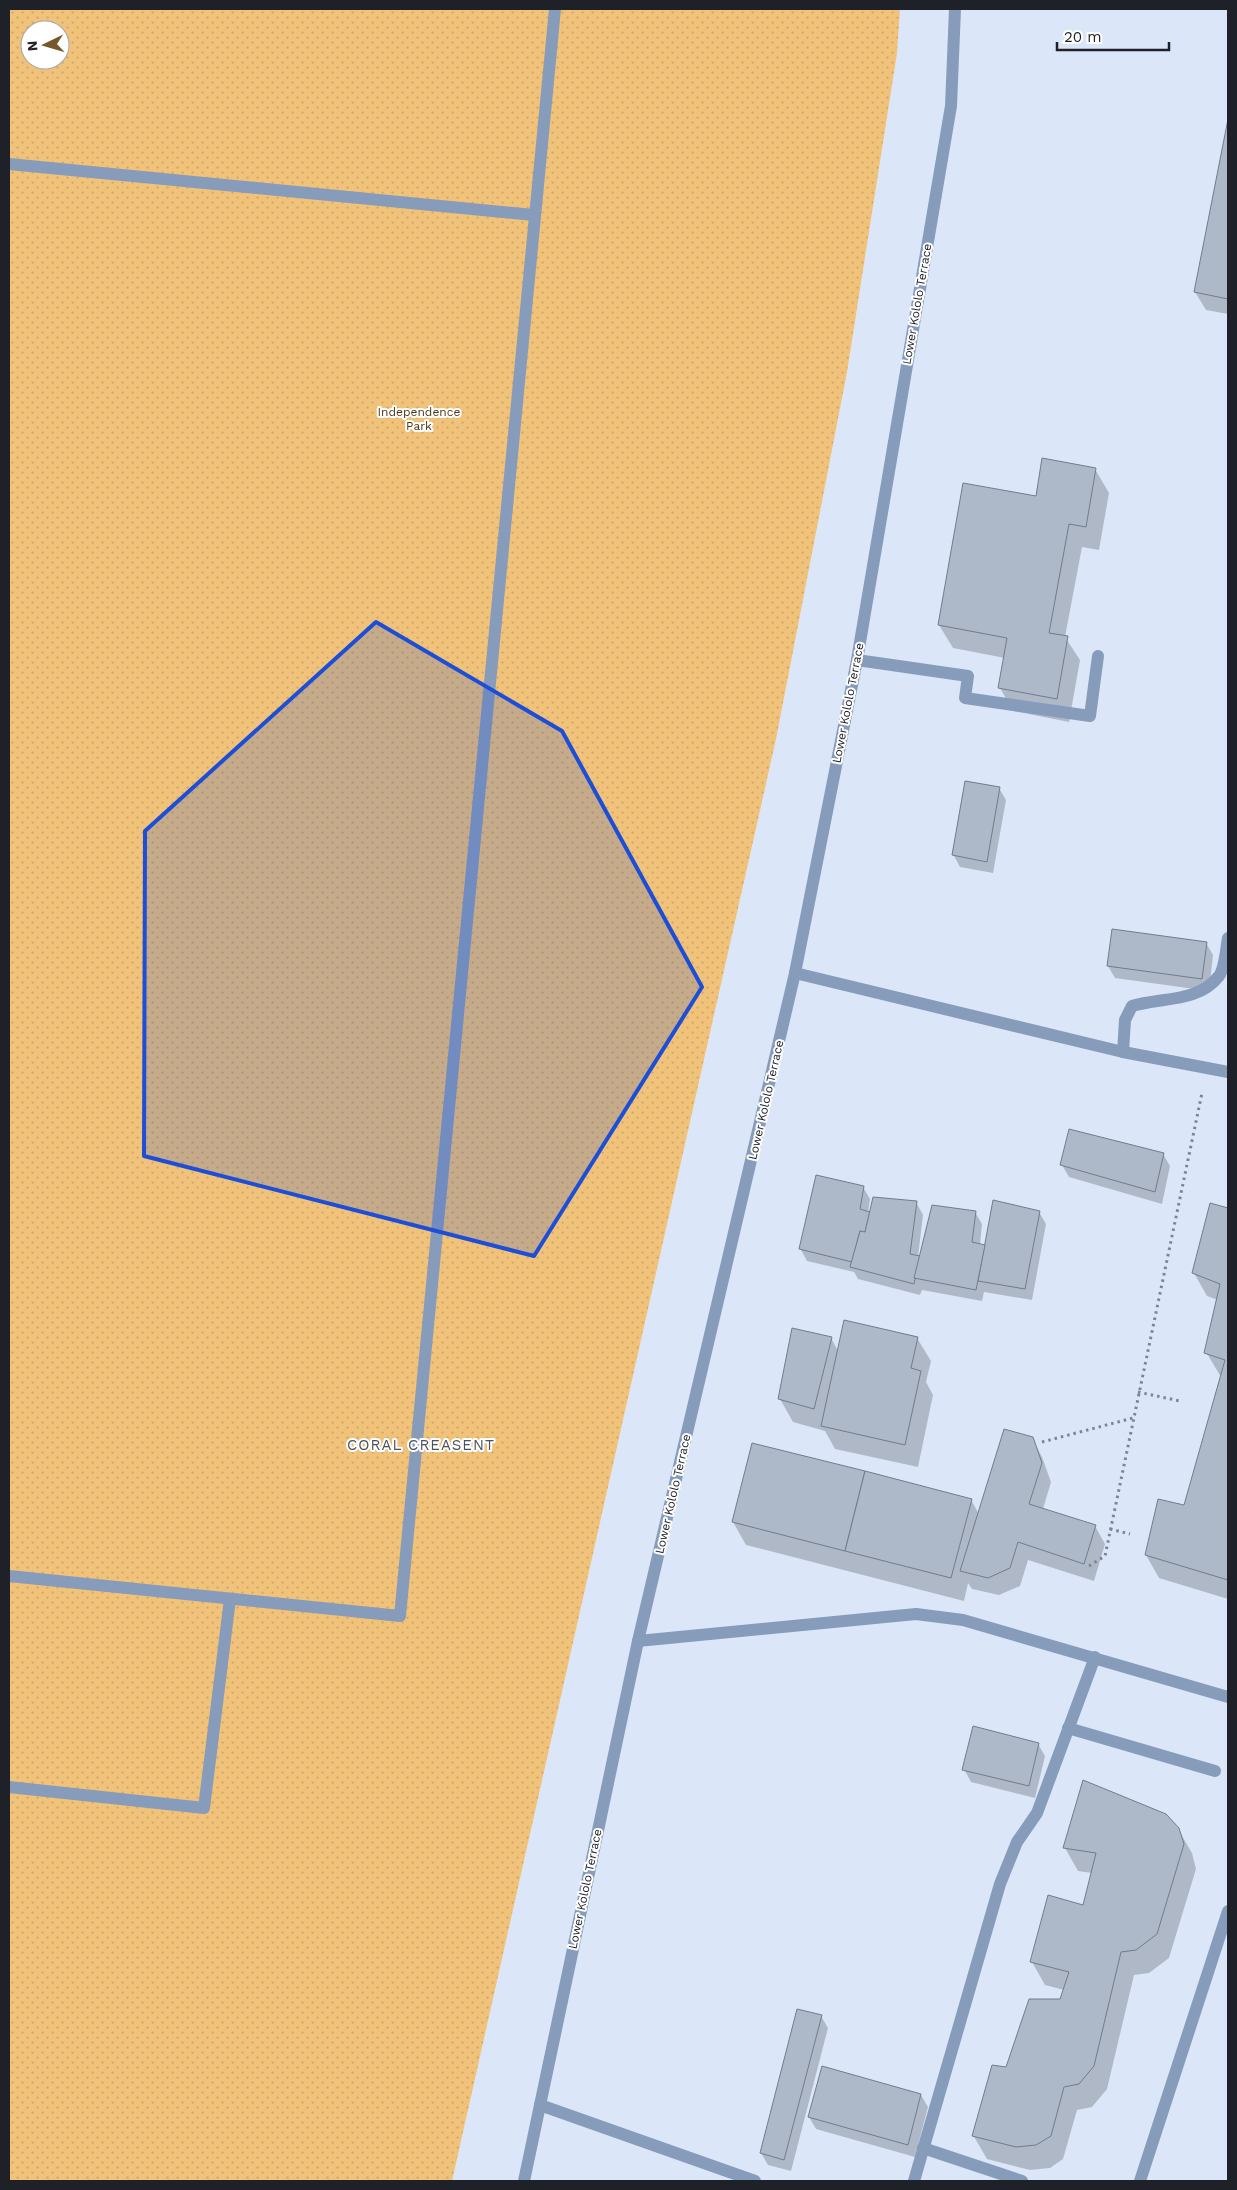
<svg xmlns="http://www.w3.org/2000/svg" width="1237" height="2190" font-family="'Work Sans',sans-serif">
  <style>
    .park { fill: url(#park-dots); fill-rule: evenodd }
    .shadow { fill: #0003 }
    .building { fill: #adb8c9; stroke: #717c8b }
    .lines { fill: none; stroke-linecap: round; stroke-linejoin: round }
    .path { stroke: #7d8591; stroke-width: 3; stroke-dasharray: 2.5 4; stroke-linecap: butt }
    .service { stroke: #879cbb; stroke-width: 12 }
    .minor { stroke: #879cbb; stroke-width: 12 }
    .tertiary { stroke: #879cbb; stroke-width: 12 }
    .marked { fill: #1d4ed8; fill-opacity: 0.2; stroke: #1d4ed8; stroke-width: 4; stroke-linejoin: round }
    .labels { text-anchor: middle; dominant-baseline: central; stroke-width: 4; stroke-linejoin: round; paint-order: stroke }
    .street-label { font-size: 12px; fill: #1e2228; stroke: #fff }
    .park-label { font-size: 12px; fill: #4a3512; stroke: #fff }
    .quarter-label { font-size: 15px; letter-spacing: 1px; fill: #485261; stroke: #fff }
  </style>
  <defs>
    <pattern id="park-dots" width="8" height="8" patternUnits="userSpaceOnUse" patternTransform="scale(1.25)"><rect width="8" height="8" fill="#f1c279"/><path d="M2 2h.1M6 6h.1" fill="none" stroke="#cea669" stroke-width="1.8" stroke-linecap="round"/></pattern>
  </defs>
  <rect width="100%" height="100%" fill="#dbe7f9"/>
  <path class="park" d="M9,9H900L897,53L847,372L776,739L452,2181H9ZM30,30H60V60H30Z"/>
  <g class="shadow">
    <polygon points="1228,125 1228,314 1206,310 1195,292"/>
    <polygon points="1095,469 1109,493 1099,550 1082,547 1065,637 1080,660 1069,722 1013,711 1000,688 1005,658 953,648 939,625 1037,498"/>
    <polygon points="999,788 1006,800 993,873 960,867 953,854"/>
    <polygon points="1206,943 1213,955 1209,991 1115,978 1108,966"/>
    <polygon points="1163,1154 1170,1166 1162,1204 1069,1177 1062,1165"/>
    <polygon points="863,1187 870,1199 868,1213 916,1202 923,1215 918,1257 921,1258 975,1212 982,1224 980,1245 985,1247 1039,1212 1046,1224 1032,1300 984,1292 982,1301 922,1290 920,1295 858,1279 854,1272 807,1261 800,1248"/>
    <polygon points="1211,1204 1228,1209 1228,1599 1159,1578 1146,1555 1185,1506 1221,1377 1206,1352 1218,1300 1207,1296 1194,1273"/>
    <polygon points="831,1338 838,1351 917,1338 931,1361 926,1382 933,1395 918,1467 835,1449 825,1431 793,1422 780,1399"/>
    <polygon points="1032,1438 1042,1457 1051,1482 1043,1509 1095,1526 1105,1544 1094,1581 1028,1560 1020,1586 999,1595 972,1589 968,1583 964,1601 746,1545 733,1522 971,1500 979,1514"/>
    <polygon points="1038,1744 1045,1756 1035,1798 971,1782 964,1769"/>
    <polygon points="1178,1829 1192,1853 1196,1869 1169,1958 1149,1973 1134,1975 1107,2089 1092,2107 1077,2110 1063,2159 1050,2168 1030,2170 987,2159 973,2135 1007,2069 1061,2000 1064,1990 1045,1985 1032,1962 1084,1907 1092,1873 1078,1871 1065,1848"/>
    <polygon points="821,2016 828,2028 791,2171 768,2165 761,2153"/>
    <polygon points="921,2095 928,2107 915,2157 816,2129 809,2117"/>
  </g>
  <g class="building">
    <polygon points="1228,119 1228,299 1194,292"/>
    <polygon points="1042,458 1096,468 1086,527 1069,524 1049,633 1068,636 1057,699 998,688 1007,638 938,625 963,483 1036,496"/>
    <polygon points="965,781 1000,787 987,862 952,855"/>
    <polygon points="1112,929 1207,942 1202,979 1107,966"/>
    <polygon points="1069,1129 1164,1153 1155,1192 1060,1165"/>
    <polygon points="816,1175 864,1186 860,1209 870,1212 865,1232 860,1231 852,1262 799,1249"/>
    <polygon points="873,1197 917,1201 910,1254 920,1256 914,1284 850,1267 860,1231 865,1232"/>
    <polygon points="993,1200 1040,1211 1025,1289 978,1281"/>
    <polygon points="1210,1203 1228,1208 1228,1580 1145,1555 1158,1499 1184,1505 1225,1360 1204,1353 1220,1284 1192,1273"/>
    <polygon points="932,1205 976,1211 972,1242 985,1245 976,1290 914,1278"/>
    <polygon points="844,1320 918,1337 911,1368 921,1371 905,1445 821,1426"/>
    <polygon points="792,1328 832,1337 814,1409 778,1399"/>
    <polygon points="1004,1429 1033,1437 1042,1463 1029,1504 1096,1525 1084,1564 1018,1542 1010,1568 988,1578 960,1571"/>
    <polygon points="752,1443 865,1471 845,1551 732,1522"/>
    <polygon points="865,1471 972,1499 951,1578 845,1551"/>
    <polygon points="973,1726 1039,1743 1029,1786 962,1770"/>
    <polygon points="1083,1780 1166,1814 1179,1828 1184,1844 1157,1934 1136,1950 1121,1952 1094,2066 1079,2084 1064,2087 1051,2136 1036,2145 1016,2147 972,2136 992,2065 1006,2067 1029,1999 1060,1999 1069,1972 1030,1962 1048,1895 1083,1905 1096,1853 1063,1848"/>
    <polygon points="797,2009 822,2015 784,2160 760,2153"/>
    <polygon points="822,2066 921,2094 908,2145 808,2117"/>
  </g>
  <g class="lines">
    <g class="path">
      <polyline points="1138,1392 1180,1401"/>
      <polyline points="1042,1442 1133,1418"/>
      <polyline points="1110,1529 1130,1534"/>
      <polyline points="1089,1566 1105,1556 1202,1093"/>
    </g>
    <g class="service">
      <polyline points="9,164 534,215"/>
      <polyline points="857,660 968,676 965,698 1090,716 1098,656"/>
      <path d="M1123,1052L1125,1020L1132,1006C1161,997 1198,1003 1219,976C1225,968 1226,948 1228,938"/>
      <polyline points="9,1576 400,1616 555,9"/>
      <polyline points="1068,1728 1215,1771"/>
      <polyline points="9,1787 204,1808 230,1599"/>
      <polyline points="923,2148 1022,2181"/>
    </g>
    <g class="minor">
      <polyline points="795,973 1123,1052 1228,1072"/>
      <polyline points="638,1641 916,1614 963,1620 1228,1697"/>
      <polyline points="540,2105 755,2181"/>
      <polyline points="914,2181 1000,1884 1017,1842 1037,1813 1095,1657"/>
      <polyline points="1140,2181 1228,1911"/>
    </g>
    <polyline class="tertiary" points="524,2181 638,1641 795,973 857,660 951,106 955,9"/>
  </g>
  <path class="marked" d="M376,622L562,731L702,987L534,1256L144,1156L145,831Z"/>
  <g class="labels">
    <g class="street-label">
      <text transform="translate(917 304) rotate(-80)">Lower Kololo Terrace</text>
      <text transform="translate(848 703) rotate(-79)">Lower Kololo Terrace</text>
      <text transform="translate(766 1100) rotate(-77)">Lower Kololo Terrace</text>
      <text transform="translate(673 1494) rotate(-77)">Lower Kololo Terrace</text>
      <text transform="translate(585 1889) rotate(-78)">Lower Kololo Terrace</text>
    </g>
    <g class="park-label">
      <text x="419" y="412">Independence<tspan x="419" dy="14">Park</tspan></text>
    </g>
    <g class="quarter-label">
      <text x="421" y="1445">CORAL CREASENT</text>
    </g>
  </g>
  <rect width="1237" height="2190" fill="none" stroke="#1e2228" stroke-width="20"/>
  <g transform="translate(45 45) rotate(265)"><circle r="24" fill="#ffffff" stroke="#a5a7a9"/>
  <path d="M0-4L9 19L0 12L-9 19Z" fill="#75582b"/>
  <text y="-8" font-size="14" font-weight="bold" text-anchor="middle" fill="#1e2228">N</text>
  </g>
  <path d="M1057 42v8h112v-8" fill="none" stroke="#1e2228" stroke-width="2.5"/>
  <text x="1064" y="42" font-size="15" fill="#1e2228" stroke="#ffffff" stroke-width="4" paint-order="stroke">20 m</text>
</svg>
